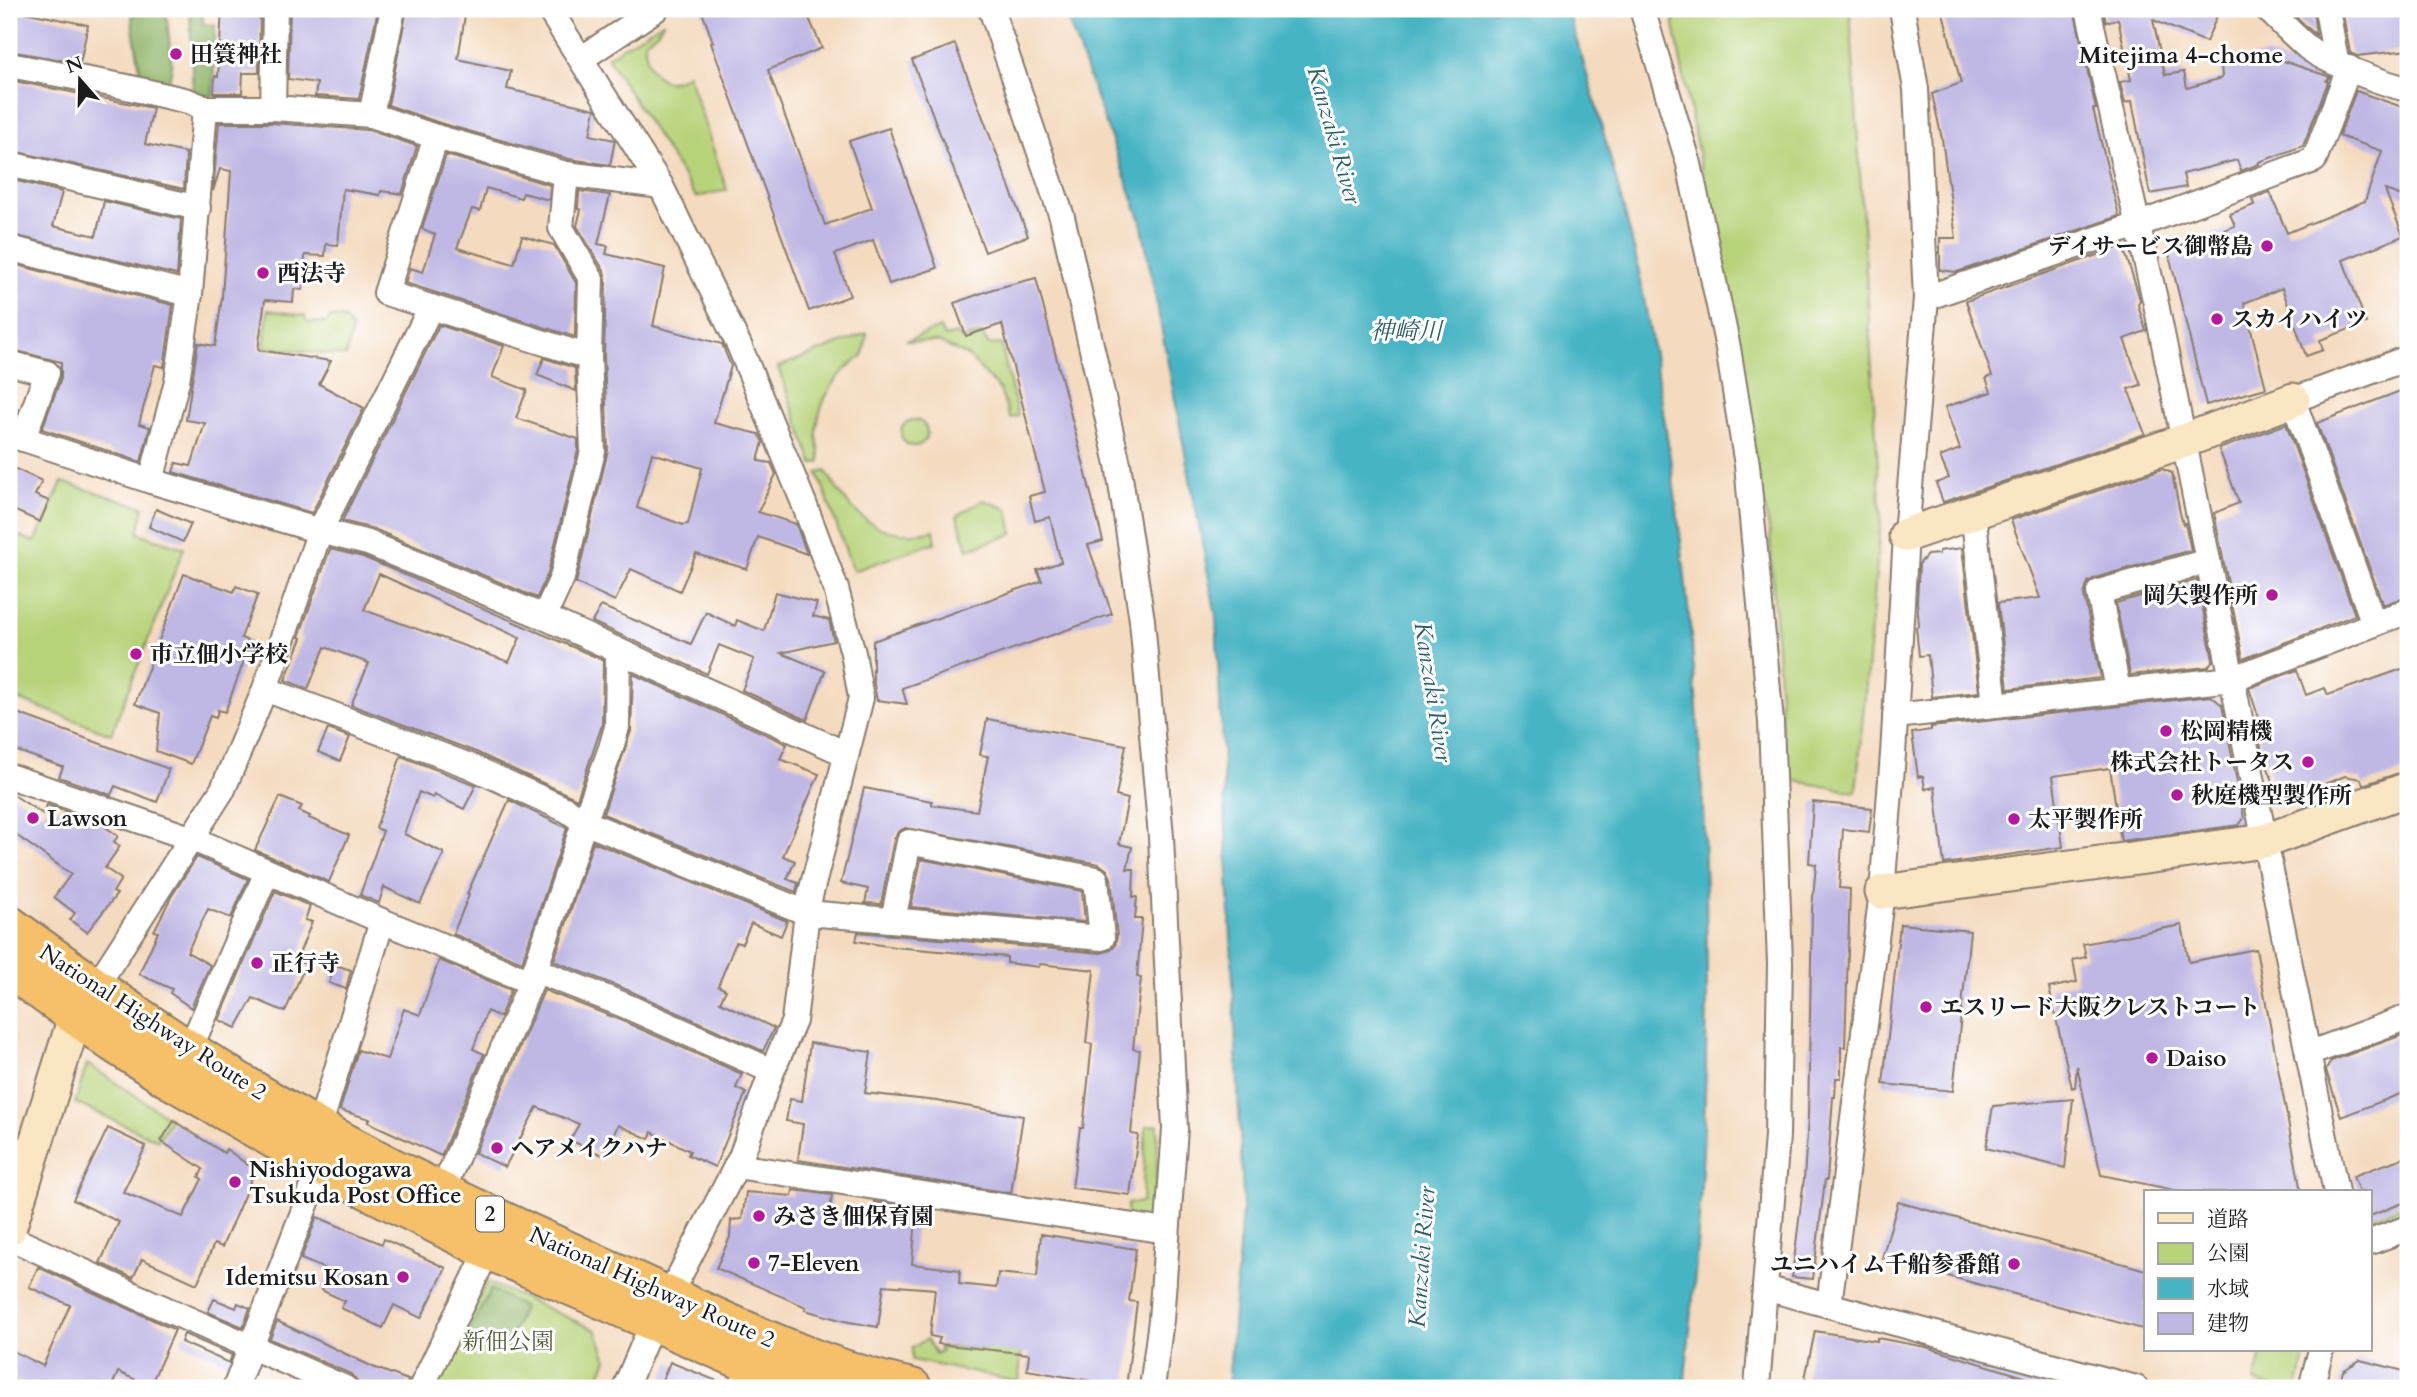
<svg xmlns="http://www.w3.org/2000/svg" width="2417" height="1397" font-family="Cardo,'Noto Serif JP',serif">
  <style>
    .green { fill: #b7d379; stroke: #6a784a; stroke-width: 2 }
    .forest { fill: #91b569; stroke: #566842; stroke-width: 2 }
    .water { fill: #47b4c4; stroke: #326870; stroke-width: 2 }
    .building { fill: #bfb8e4; fill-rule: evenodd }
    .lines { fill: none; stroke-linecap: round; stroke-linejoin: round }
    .street-casing { stroke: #887b6d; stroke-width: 28 }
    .secondary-casing { stroke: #887b6d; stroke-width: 37 }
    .highway-casing { stroke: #887b6d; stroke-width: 42 }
    .street { stroke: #fff; stroke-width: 24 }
    .secondary { stroke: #fbe6c4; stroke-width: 33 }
    .highway { stroke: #f6c06b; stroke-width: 38 }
    .poi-dot { fill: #b5179e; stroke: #fff; stroke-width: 2.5 }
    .labels { text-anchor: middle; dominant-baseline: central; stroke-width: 6; stroke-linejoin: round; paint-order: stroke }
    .shield { fill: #fff; stroke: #606060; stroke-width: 2 }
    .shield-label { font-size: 21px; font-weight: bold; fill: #1c1c1c }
    .poi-label { font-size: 23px; font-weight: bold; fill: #1c1c1c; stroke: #fff; text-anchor: start }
    .street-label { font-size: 23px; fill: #1c1c1c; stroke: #fff }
    .park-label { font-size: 23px; fill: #525c3d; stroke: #fff }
    .neighbourhood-label { font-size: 24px; font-weight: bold; fill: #1c1c1c; stroke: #fff }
    .water-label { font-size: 24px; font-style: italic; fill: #2f6068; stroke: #fff }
  </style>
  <rect width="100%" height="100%" fill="#fff"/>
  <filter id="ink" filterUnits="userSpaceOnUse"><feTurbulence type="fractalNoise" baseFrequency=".0143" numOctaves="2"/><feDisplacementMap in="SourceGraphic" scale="14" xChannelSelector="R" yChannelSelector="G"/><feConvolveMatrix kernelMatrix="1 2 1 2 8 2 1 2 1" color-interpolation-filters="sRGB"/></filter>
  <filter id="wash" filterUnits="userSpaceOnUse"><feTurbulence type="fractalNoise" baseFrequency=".00686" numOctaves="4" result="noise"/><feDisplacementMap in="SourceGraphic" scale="28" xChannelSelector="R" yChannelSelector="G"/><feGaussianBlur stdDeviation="1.57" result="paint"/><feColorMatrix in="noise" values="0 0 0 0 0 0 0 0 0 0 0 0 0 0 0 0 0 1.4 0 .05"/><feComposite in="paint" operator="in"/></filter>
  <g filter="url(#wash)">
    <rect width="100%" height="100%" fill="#f4dabe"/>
    <g class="green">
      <polygon points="1671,9 1850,9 1881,518 1856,792 1785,779 1770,535"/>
      <path d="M664,21L657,32L645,41C644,67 660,94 688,74L727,190L696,197L607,57Z"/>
      <polygon points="268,310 305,316 307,322 327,323 330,317 345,319 352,329 346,356 264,347"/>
      <polygon points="940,328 945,337 958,334 961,339 982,334 989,345 1001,344 1018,416 1010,418 1000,390 968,356 938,342 906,341"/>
      <path d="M867,333L863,356C838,371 819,399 817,429C816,440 821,451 820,462L813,464L778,367Z"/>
      <circle cx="914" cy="433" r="13"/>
      <path d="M826,471C851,516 880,543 934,530L936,542L853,571L818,473Z"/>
      <polygon points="62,482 144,507 138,533 184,548 111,734 9,696 9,532 35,542"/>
      <polygon points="983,500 1008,509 1013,534 968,549 957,516"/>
      <polygon points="87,1064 171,1119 158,1140 75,1103"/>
      <polygon points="1158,1125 1156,1215 1143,1221 1127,1218 1127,1204 1142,1202 1146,1126"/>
      <polygon points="2408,1204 2408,1215 2370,1228 2370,1218"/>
      <polygon points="487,1282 596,1330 607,1359 595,1388 433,1388"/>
      <polygon points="927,1339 935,1354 941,1351 939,1347 1021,1350 1019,1382 912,1360 912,1348"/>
      <polygon points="2263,1350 2307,1350 2297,1388 2277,1388 2255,1382"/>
    </g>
    <g class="forest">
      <polygon points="133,9 166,9 172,67 168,86 142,82 132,22"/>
      <polygon points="190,9 203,9 203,24 215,25 213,96 193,95"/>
      <polygon points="491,1289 523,1307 505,1352 467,1335"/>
    </g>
    <path class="water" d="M1064,9H1567C1586,69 1603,129 1619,191C1626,218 1634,245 1639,272C1710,639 1726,1017 1684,1388H1228L1243,1198L1216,616L1141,221Z"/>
    <g id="blocks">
      <g class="building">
        <polygon points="9,9 88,25 80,63 9,51"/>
        <polygon points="222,9 260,9 259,73 243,73 242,93 214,93 215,76 218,77"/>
        <polygon points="290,9 378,9 359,99 315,96 317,83 288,79"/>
        <polygon points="407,9 466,9 458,59 511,71 507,89 595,109 590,135 615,140 610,165 569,159 440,123 388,105"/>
        <polygon points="701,9 805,9 822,48 768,70 825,225 872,208 849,141 889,128 937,268 889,284 873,240 835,254 850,296 809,311 711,43 713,42"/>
        <polygon points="1942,9 2074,9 2096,109 2093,109 2119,216 1957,272 1940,270 1940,238 1956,238 1942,139 1932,94 1961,83"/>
        <polygon points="2103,9 2220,9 2206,42 2153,20 2165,75 2184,72 2187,88 2222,78 2221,64 2266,55 2330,77 2326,81 2328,82 2303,146 2259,162 2259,164 2241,171 2237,160 2183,174 2186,187 2150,194 2132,101 2125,103 2120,82 2131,80 2118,19 2106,22"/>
        <polygon points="2288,9 2313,9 2316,35 2307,27"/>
        <polygon points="2342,9 2408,9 2408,50 2357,56 2350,53"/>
        <polygon points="955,44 1028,236 985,252 912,60"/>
        <polygon points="9,80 153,108 145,144 186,153 184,189 9,150"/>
        <polygon points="2356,91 2408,109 2408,198 2385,190 2403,236 2343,260 2366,323 2320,340 2323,350 2306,356 2282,288 2244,303 2266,388 2206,405 2168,250 2235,226 2230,214 2254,205 2252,199 2270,192 2287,233 2365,201 2382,151 2339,136"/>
        <polygon points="219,123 272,123 368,130 417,146 402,194 381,191 380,195 343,189 338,245 326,244 325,256 305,255 303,290 294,289 293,302 265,300 258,350 331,361 319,384 364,408 312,513 173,472 176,463 191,466 205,423 186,420 198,343 215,346 222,297 231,171 220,169 213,191"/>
        <polygon points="446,155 550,185 549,200 523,193 521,198 486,188 480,211 472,209 457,248 514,264 522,236 554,245 576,283 575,337 405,283 410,268 423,272 435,234 422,229"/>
        <polygon points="9,179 62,192 53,226 96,236 104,201 181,219 177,275 9,234"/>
        <path d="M579,191L610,195L598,244L608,246L606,254L665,268L653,326L722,344L731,366L714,423L759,434L763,442L758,461L771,463L776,474L758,512L796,524L807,554L758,537L747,569L696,554L680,591L631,569L615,601L576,583L608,450L604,357L606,279L604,271L577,226L581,210L578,209ZM652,453L702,468L688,524L683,525L637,508Z"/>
        <polygon points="2123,246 2138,293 2140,300 2138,305 2146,331 2124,339 2141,385 2128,389 2145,434 1943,502 1936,483 1949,478 1940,457 1960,449 1945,407 1991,392 1986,378 1992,376 1966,301"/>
        <polygon points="9,263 173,305 164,367 155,365 139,424 150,427 141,462 42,429 61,378 61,362 9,349"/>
        <polygon points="1036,278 1103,541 1088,545 1112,614 902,688 907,704 877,700 873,679 873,641 1042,581 1037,570 1061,562 1050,517 1035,521 1029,496 1045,492 1002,324 966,336 954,303 993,289"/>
        <polygon points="439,325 504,346 492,377 527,390 516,418 578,439 578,450 548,573 537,598 374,529 342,521"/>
        <polygon points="544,358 575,368 576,391 537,375"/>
        <polygon points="2408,388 2408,596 2383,605 2317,423"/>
        <polygon points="2286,424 2355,615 2243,659 2214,513 2239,503 2219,449"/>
        <polygon points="9,466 42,481 35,495 49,501 40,522 9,508"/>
        <polygon points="2162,469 2172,473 2180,513 2183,524 2185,523 2191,550 2095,578 2088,582 2084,595 2101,678 2008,689 1998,603 2040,598 2011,520"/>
        <polygon points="156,509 191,524 183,542 149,527"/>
        <polygon points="1962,548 1979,692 1932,697 1928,655 1919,656 1916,627 1919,626 1917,601 1919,564 1927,555 1939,554 1939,551"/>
        <path d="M330,549L363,557L603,660L602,725L577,799L476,752L351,705L369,663L325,647L308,689L285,680L302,638L299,637ZM379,574L520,638L509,662L364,610Z"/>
        <polygon points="184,574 234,592 236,586 258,594 241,638 251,642 225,712 218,710 216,718 210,716 191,764 156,751 160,713 135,704"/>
        <polygon points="2197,580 2213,660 2208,667 2130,675 2116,603"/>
        <polygon points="775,592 817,603 813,616 829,620 834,641 781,653 825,671 807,720 742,690 754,659 719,645 707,674 592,622 601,606 691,644 706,612 735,626 737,620 764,631"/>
        <polygon points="2408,667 2408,770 2363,785 2361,779 2345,776 2281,801 2262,753 2258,731 2264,735 2249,688 2297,670 2306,695 2325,688 2328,695"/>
        <polygon points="633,674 787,744 780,759 819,774 783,856 795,861 787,879 798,883 796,892 603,814 631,731"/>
        <polygon points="2211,696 2222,705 2244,818 2239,825 2121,841 2110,768 2053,776 2063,847 1944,864 1935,787 1925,789 1923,776 1918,777 1912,733 1931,730 1931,727"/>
        <polygon points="9,710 169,769 157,802 115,786 111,795 59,777 63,767 9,748"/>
        <polygon points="987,719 1126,745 1116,796 1128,799 1119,844 1132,847 1127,869 1134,869 1133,897 1137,897 1135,919 1142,919 1137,977 1141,978 1133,1049 1140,1050 1131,1134 1138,1135 1130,1195 1072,1188 1080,1128 1083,1128 1092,1044 1086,1043 1094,970 1040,964 1039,967 1007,963 1007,957 894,947 856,941 858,932 1101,953 1108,951 1115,946 1117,936 1111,878 1107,870 1099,864 905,828 898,832 894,839 881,904 865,903 868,889 841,883 864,788 932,801 932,805 977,811 988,756 980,755"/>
        <polygon points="328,729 350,737 340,761 318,752"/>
        <polygon points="401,756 476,785 464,809 434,795 433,798 419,792 404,834 444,853 420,904 384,887 379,903 360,895 383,831 376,828"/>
        <polygon points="9,792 43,814 47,805 100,823 118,836 114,842 120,846 105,868 121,879 113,892 117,894 87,932 70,920 75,913 54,897 71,874 9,830"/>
        <polygon points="280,797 302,806 299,811 310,816 309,818 349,835 329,882 255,850"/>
        <polygon points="509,800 567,828 522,962 453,934 469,895 467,894"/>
        <polygon points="1813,802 1872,808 1869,832 1843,829 1839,888 1850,889 1845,1047 1841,1047 1841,1078 1836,1078 1835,1097 1833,1097 1827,1180 1825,1180 1813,1279 1792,1277 1804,1179 1808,1118 1812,909 1816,864 1809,863"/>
        <polygon points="593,842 787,921 781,936 751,923 742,944 736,942 718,986 726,990 720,1002 774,1028 763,1051 630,991 554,961"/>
        <polygon points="197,857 248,879 231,918 208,909 187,952 210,965 191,1008 170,993 172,989 139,974 158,932 154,931 171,897"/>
        <polygon points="921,859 1082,891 1085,922 911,907"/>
        <polygon points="275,891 310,906 305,920 312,922 296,961 306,964 285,1012 253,998 236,1028 219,1020"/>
        <polygon points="1900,924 1970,931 1953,1091 1883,1084"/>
        <polygon points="2182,925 2189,962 2256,949 2301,1192 2184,1192 2101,1175 2077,1066 2075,1087 2072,1088 2049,988 2077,982 2073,960 2086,957 2083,944"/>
        <polygon points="439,960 511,990 500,1017 487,1011 473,1049 484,1054 441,1156 368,1122 370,1119 340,1110 358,1050 387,1059 404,1009 420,1015"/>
        <polygon points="335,965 351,970 346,989 329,983"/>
        <polygon points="544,990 618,1019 742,1074 736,1088 746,1093 715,1167 688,1155 690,1151 652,1132 649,1139 618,1125 604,1156 570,1140 579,1124 537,1107 505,1167 475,1153"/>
        <polygon points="2408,1033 2408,1091 2341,1117 2326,1070 2331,1061"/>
        <polygon points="810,1043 871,1052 865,1093 937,1101 1023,1116 1011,1193 798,1160 803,1124 786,1121 790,1099 802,1101"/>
        <polygon points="2073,1099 2065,1168 1986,1148 1993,1106"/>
        <polygon points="174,1121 224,1153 226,1149 255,1170 222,1247 214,1244 197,1284 142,1259 133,1278 100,1263 119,1222 73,1200 108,1128 146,1146 123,1192 183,1217 202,1179 199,1177 203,1169 161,1141"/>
        <polygon points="2408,1156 2408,1201 2370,1216 2370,1192 2359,1192 2353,1176"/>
        <polygon points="793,1190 832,1195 829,1221 872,1226 874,1202 917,1208 912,1264 960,1270 959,1284 996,1288 998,1273 1037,1277 1041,1234 1136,1249 1129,1301 1137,1302 1126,1387 1027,1370 1029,1354 938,1344 940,1338 930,1336 935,1289 884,1285 878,1327 844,1321 805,1310 806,1307 716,1268 730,1237 731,1220 742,1219 746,1192 792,1196"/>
        <polygon points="1898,1202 2146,1270 2146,1330 1882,1258"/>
        <polygon points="317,1217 382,1244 384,1239 446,1268 421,1318 394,1305 383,1328 341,1308 345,1301 321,1290 330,1271 301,1259"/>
        <polygon points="38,1267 175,1330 150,1386 118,1372 111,1388 9,1388 9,1349 43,1366 70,1305 29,1287"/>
        <polygon points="214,1299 236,1308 238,1303 250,1308 243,1327 208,1312"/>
        <polygon points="277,1321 373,1367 408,1380 406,1388 369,1388 359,1384 351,1374 270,1339"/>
        <polygon points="1815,1331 1877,1341 1877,1338 1926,1347 2048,1384 2047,1388 1803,1388"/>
        <polygon points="184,1334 232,1355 229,1363 181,1342"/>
        <polygon points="2360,1360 2408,1372 2408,1388 2338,1388 2343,1371"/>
        <polygon points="670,1362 727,1385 726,1388 659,1388"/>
      </g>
    </g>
  </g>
  <g filter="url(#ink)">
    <use href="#blocks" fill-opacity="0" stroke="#887b6d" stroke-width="2"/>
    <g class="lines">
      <defs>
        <g id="street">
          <polyline points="549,9 661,186 739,345 803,501 836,589 853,653 861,698 808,904 794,1021 772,1071 741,1157 669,1296 653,1322 625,1388"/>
          <polyline points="991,9 1062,217 1068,243 1118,464 1142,620 1161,837 1175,1129 1161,1320 1152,1388"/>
          <polyline points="1642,9 1689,164 1728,348 1747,465 1771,722 1780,963 1777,1136 1757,1388"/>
          <polyline points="2088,9 2156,304 2336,1192"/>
          <path d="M2267,9C2280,21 2293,35 2307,47C2326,62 2384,84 2408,89"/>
          <polyline points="2327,9 2336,61"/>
          <polyline points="581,59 656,9"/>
          <polyline points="9,65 122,86 188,101 205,108 273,108 371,115 436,137 566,174 661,186"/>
          <polyline points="273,108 275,9"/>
          <polyline points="371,115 393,9"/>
          <polyline points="436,137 386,293 589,357"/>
          <polyline points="9,164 198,208"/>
          <polyline points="9,248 190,294"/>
          <polyline points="1926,298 2137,225 2314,160 2349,68"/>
          <polyline points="9,363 47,373 23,439"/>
          <polyline points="9,434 151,481 320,531 368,543 544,617 846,754"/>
          <polyline points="151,481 177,381 190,294 205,108"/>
          <polyline points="1973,512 1995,705"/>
          <polyline points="544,617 562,578 593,451 589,357 591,279 561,228 566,174"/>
          <polyline points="2374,624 2293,400 2408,358"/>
          <polyline points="265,689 470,766 567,810 584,822 807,913 1102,938 1096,879 909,842 893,920"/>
          <polyline points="2118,690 2099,592 2208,561"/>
          <polyline points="1895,716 2232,679 2408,611"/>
          <polyline points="9,776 193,839 382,921 531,982"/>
          <polyline points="535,970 624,1005 772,1071"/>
          <polyline points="95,988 223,789 265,689 320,531 431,307"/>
          <polyline points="189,1051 267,872"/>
          <polyline points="2308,1054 2408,1017"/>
          <polyline points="319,1128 382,921"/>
          <polyline points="736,1166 1167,1231"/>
          <polyline points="442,1192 531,982 586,817 611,748 617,727 618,651"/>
          <polyline points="9,1237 138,1297 345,1388"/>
          <polyline points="2370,1242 2408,1228"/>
          <polyline points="1765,1288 2136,1388"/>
          <polyline points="1829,1305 1882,892 1893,754 1906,535 1926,298 1916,89 1902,9"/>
          <polyline points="235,1388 321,1166"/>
          <polyline points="421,1388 488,1250"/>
          <polyline points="741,1388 750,1365"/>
          <polyline points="2311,1388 2321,1350"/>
        </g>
        <g id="secondary">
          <polyline points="1906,535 2184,441 2293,400"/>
          <polyline points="1882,892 2265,841 2408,789"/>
          <polyline points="9,1229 75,1017 89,996"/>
        </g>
        <g id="highway">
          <path d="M9,925C108,998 210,1068 318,1128C424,1187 535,1236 646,1286C732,1324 819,1368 912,1388"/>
          <polyline points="9,968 112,1042 168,1078 321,1166 488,1250 807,1388"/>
        </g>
      </defs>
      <use href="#street" class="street-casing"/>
      <use href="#secondary" class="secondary-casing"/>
      <use href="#highway" class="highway-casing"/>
      <use href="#street" class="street"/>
      <use href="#secondary" class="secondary"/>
      <use href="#highway" class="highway"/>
    </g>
  </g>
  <g class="poi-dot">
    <circle cx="176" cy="54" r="7"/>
    <circle cx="2267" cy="246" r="7"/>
    <circle cx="263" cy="273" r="7"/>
    <circle cx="2217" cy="319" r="7"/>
    <circle cx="2272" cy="595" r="7"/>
    <circle cx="136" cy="654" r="7"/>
    <circle cx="2166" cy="731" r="7"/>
    <circle cx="2308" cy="762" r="7"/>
    <circle cx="2177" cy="795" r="7"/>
    <circle cx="33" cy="818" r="7"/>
    <circle cx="2014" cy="819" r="7"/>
    <circle cx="257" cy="963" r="7"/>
    <circle cx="1926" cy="1007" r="7"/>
    <circle cx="2152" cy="1058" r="7"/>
    <circle cx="497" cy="1148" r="7"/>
    <circle cx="235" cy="1182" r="7"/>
    <circle cx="759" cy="1216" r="7"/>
    <circle cx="754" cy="1263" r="7"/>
    <circle cx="2014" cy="1264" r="7"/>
    <circle cx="403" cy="1277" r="7"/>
  </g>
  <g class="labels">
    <rect class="shield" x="476" y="1196.5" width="28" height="35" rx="5"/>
    <g class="shield-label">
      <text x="490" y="1214">2</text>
    </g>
    <g class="poi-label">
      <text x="190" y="54">田簑神社</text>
      <text x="2253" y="246" text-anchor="end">デイサービス御幣島</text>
      <text x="277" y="273">西法寺</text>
      <text x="2231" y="319">スカイハイツ</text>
      <text x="2258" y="595" text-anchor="end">岡矢製作所</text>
      <text x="150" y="654">市立佃小学校</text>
      <text x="2180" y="731">松岡精機</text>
      <text x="2294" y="762" text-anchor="end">株式会社トータス</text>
      <text x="2191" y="795">秋庭機型製作所</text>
      <text x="47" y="818">Lawson</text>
      <text x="2028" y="819">太平製作所</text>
      <text x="271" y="963">正行寺</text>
      <text x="1940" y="1007">エスリード大阪クレストコート</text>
      <text x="2166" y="1058">Daiso</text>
      <text x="511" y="1148">ヘアメイクハナ</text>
      <text x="249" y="1169">Nishiyodogawa<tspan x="249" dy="26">Tsukuda Post Office</tspan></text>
      <text x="773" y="1216">みさき佃保育園</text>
      <text x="768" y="1263">7-Eleven</text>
      <text x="2000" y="1264" text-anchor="end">ユニハイム千船参番館</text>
      <text x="389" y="1277" text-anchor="end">Idemitsu Kosan</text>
    </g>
    <g class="street-label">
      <text transform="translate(153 1022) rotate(33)">National Highway Route 2</text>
      <text transform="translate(652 1287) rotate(24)">National Highway Route 2</text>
    </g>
    <g class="park-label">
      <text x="508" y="1341">新佃公園</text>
    </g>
    <g class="neighbourhood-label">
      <text x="2181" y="55">Mitejima 4-chome</text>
    </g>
    <g class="water-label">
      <text transform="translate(1334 135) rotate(74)">Kanzaki River</text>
      <text x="1406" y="331">神崎川</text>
      <text transform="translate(1433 692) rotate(81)">Kanzaki River</text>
      <text transform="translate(1422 1257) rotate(-86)">Kanzaki River</text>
    </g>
  </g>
  <rect width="2417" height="1397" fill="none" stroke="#fff" stroke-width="35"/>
  <rect x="2144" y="1190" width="228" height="161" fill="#ffffff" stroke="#a4a4a4" stroke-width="2"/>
  <rect x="2158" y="1213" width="35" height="10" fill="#fbe6c4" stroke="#a4a4a4" stroke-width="2"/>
  <text x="2207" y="1226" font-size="21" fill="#1c1c1c">道路</text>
  <rect x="2158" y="1243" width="35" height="21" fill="#b7d379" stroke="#a4a4a4" stroke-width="2"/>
  <text x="2207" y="1260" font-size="21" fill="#1c1c1c">公園</text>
  <rect x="2158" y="1278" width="35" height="21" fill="#47b4c4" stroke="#a4a4a4" stroke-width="2"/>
  <text x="2207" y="1296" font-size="21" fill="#1c1c1c">水域</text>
  <rect x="2158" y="1313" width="35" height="21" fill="#bfb8e4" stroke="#a4a4a4" stroke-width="2"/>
  <text x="2207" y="1330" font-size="21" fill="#1c1c1c">建物</text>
  <g transform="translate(80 80) rotate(340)" stroke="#ffffff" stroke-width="5" paint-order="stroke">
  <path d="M0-5L12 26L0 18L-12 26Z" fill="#1c1c1c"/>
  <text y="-10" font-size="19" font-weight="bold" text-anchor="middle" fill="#1c1c1c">N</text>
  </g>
</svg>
